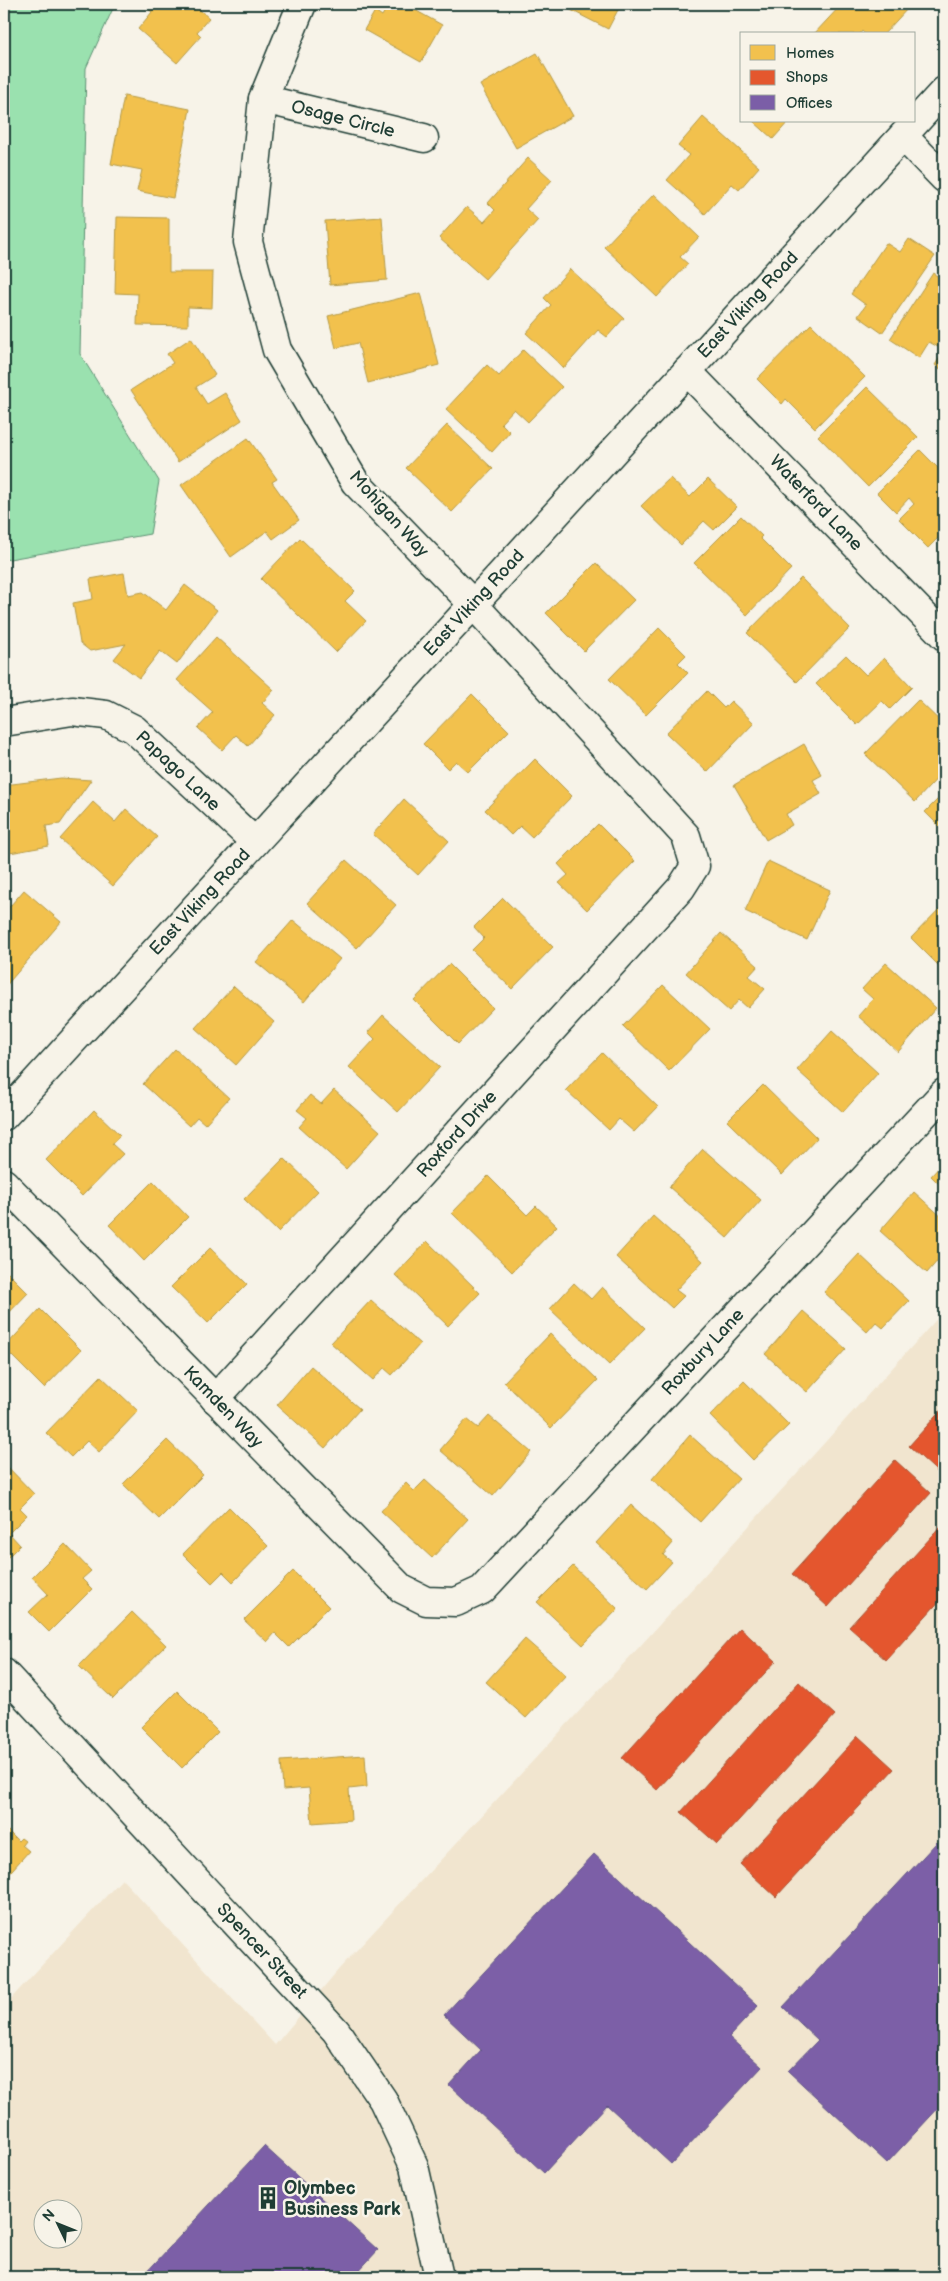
<svg xmlns="http://www.w3.org/2000/svg" width="948" height="2281" font-family="'Balsamiq Sans',sans-serif">
  <style>
    .built { fill: #f1e5cf; fill-rule: evenodd }
    .grass { fill: #9ae1af; stroke: #5c8f72 }
    .homes { fill: #f2c14e; stroke: #b39946 }
    .shops { fill: #e4572e; stroke: #a94f30 }
    .offices { fill: #7b5ea7; stroke: #5f5484 }
    .lines { fill: none; stroke-linecap: round; stroke-linejoin: round }
    .minor-casing { stroke: #1f3d34; stroke-width: 31 }
    .minor { stroke: #f7f3e8; stroke-width: 28 }
    .labels { text-anchor: middle; dominant-baseline: central; stroke-width: 5; stroke-linejoin: round; paint-order: stroke }
    .street-label { font-size: 18px; fill: #1f3d34; stroke: #f7f3e8 }
    .poi-label { font-size: 18px; font-weight: bold; fill: #1f3d34; stroke: #f7f3e8; text-anchor: start }
  </style>
  <rect width="100%" height="100%" fill="#f7f3e8"/>
  <filter id="ink" filterUnits="userSpaceOnUse"><feTurbulence type="fractalNoise" baseFrequency=".02" numOctaves="2"/><feDisplacementMap in="SourceGraphic" scale="10" xChannelSelector="R" yChannelSelector="G"/><feConvolveMatrix kernelMatrix="1 2 1 2 8 2 1 2 1" color-interpolation-filters="sRGB"/></filter>
  <g filter="url(#ink)">
    <path class="built" d="M944,1311V2277H4V2006L122,1879L275,2045L339,1969L641,1645ZM42,2208H72V2238H42Z"/>
    <polygon class="grass" points="4,4 115,4 86,68 80,354 159,481 150,534 4,560"/>
    <g class="homes">
      <polygon points="147,4 193,4 209,18 197,32 201,36 177,63 138,29 152,12 145,6"/>
      <polygon points="389,4 404,4 442,25 421,62 364,30 375,11 382,16"/>
      <polygon points="559,4 621,4 608,29"/>
      <polygon points="842,4 906,4 909,7 884,34 865,34 862,31 860,34 814,34"/>
      <polygon points="537,53 573,116 516,148 480,85"/>
      <polygon points="124,96 190,109 173,198 137,191 142,170 111,164"/>
      <polygon points="703,117 759,167 739,190 732,184 705,214 667,180 689,155 678,146"/>
      <polygon points="753,121 789,121 773,139"/>
      <polygon points="528,158 552,180 526,209 538,220 485,279 439,238 467,207 484,222 495,210 488,203"/>
      <polygon points="654,194 699,237 680,257 688,264 657,297 604,247"/>
      <polygon points="117,217 169,218 169,272 213,272 212,308 188,307 188,326 137,325 138,294 115,293"/>
      <polygon points="382,217 387,280 330,285 325,221"/>
      <polygon points="909,239 935,256 882,333 858,316 866,305 851,294 886,243 900,252"/>
      <polygon points="570,269 624,318 607,337 598,330 564,368 526,333 551,305 544,298"/>
      <polygon points="933,273 944,281 944,337 938,347 929,342 919,358 890,339"/>
      <polygon points="421,293 439,365 368,383 358,343 336,348 328,316"/>
      <polygon points="811,324 865,377 815,428 786,399 782,404 757,379"/>
      <polygon points="191,338 215,375 196,387 207,404 225,393 242,420 178,462 131,390 173,363 167,354"/>
      <polygon points="523,350 562,387 528,422 514,409 501,423 510,432 492,452 446,409 487,365 499,376"/>
      <polygon points="944,351 944,372 935,365"/>
      <polygon points="867,387 918,437 868,487 818,436"/>
      <polygon points="447,425 493,469 452,512 406,468"/>
      <polygon points="248,438 277,479 272,482 299,520 273,539 267,531 231,557 181,485"/>
      <polygon points="920,450 944,474 944,532 928,548 899,519 914,504 909,498 896,512 877,493"/>
      <polygon points="670,478 690,497 708,479 737,507 714,530 704,521 681,545 641,506"/>
      <polygon points="741,516 762,536 760,538 791,569 747,615 694,563"/>
      <polygon points="300,538 355,591 345,601 366,621 336,652 261,579"/>
      <polygon points="596,563 634,600 584,651 546,613"/>
      <polygon points="124,573 128,595 143,592 166,610 185,585 217,610 177,664 160,651 139,678 114,659 126,644 90,651 80,643 73,603 93,599 90,579"/>
      <polygon points="801,578 850,628 797,682 747,633"/>
      <polygon points="659,628 686,655 678,663 688,673 646,715 609,679"/>
      <polygon points="216,637 274,690 262,703 275,715 248,746 236,735 222,750 198,728 213,712 177,680"/>
      <polygon points="846,655 866,675 884,658 912,687 890,709 882,701 857,725 816,684"/>
      <polygon points="707,691 724,708 731,701 754,723 707,772 666,733"/>
      <polygon points="472,694 509,731 468,772 456,761 448,769 423,744"/>
      <polygon points="918,700 944,725 944,771 915,802 865,754"/>
      <polygon points="804,744 822,775 813,780 821,794 786,814 792,825 766,840 734,785"/>
      <polygon points="535,759 572,796 532,837 520,826 511,835 485,810"/>
      <polygon points="61,778 91,780 60,824 46,826 49,846 4,854 4,785"/>
      <polygon points="944,793 944,831 925,812"/>
      <polygon points="404,799 449,841 418,875 373,834"/>
      <polygon points="93,802 115,822 126,809 157,837 113,886 60,839"/>
      <polygon points="598,824 635,861 587,910 559,883 568,875 558,864"/>
      <polygon points="346,860 396,905 357,948 307,903"/>
      <polygon points="768,861 830,890 807,940 745,911"/>
      <polygon points="24,890 61,922 4,988 4,913"/>
      <polygon points="503,898 553,947 512,989 472,950 484,938 474,927"/>
      <polygon points="944,904 944,971 911,938"/>
      <polygon points="293,920 340,959 304,1002 256,962"/>
      <polygon points="721,933 758,966 749,976 765,989 748,1008 739,1000 729,1011 686,973"/>
      <polygon points="886,963 936,1008 898,1052 858,1016 873,999 862,989"/>
      <polygon points="449,964 493,1008 458,1044 414,1000"/>
      <polygon points="663,985 710,1029 669,1071 623,1026"/>
      <polygon points="234,986 274,1022 236,1065 195,1028"/>
      <polygon points="383,1015 440,1067 398,1112 349,1067 375,1039 368,1032"/>
      <polygon points="832,1031 878,1073 843,1112 797,1070"/>
      <polygon points="175,1049 229,1098 205,1124 197,1117 189,1126 143,1084"/>
      <polygon points="602,1053 658,1107 634,1132 619,1119 609,1130 566,1090"/>
      <polygon points="763,1085 817,1138 782,1175 727,1121"/>
      <polygon points="334,1090 380,1131 346,1169 299,1127 307,1118 297,1110 310,1095 321,1104"/>
      <polygon points="94,1110 120,1135 112,1144 123,1154 82,1196 46,1160"/>
      <polygon points="703,1149 761,1200 727,1238 669,1187"/>
      <polygon points="284,1158 318,1191 278,1232 244,1199"/>
      <polygon points="944,1162 944,1189 931,1176"/>
      <polygon points="488,1176 527,1215 536,1206 557,1226 512,1272 452,1213"/>
      <polygon points="153,1181 188,1217 144,1261 109,1225"/>
      <polygon points="914,1192 944,1219 944,1253 927,1273 880,1231"/>
      <polygon points="653,1216 703,1261 676,1290 684,1296 672,1308 616,1257"/>
      <polygon points="427,1241 480,1293 448,1326 395,1275"/>
      <polygon points="210,1248 247,1284 208,1323 171,1287"/>
      <polygon points="859,1254 909,1301 883,1328 876,1322 867,1332 824,1292"/>
      <polygon points="4,1269 28,1293 4,1318"/>
      <polygon points="574,1283 591,1299 602,1287 645,1328 609,1365 550,1309"/>
      <polygon points="371,1300 420,1344 392,1375 384,1368 373,1380 331,1343"/>
      <polygon points="40,1309 81,1350 44,1388 4,1348"/>
      <polygon points="803,1311 846,1349 807,1392 765,1354"/>
      <polygon points="550,1334 598,1380 551,1428 504,1382"/>
      <polygon points="311,1366 360,1409 325,1448 277,1405"/>
      <polygon points="101,1376 138,1411 99,1452 87,1441 71,1457 46,1433"/>
      <polygon points="744,1381 789,1425 753,1460 710,1416"/>
      <polygon points="489,1416 531,1452 493,1496 440,1450 467,1419 478,1428"/>
      <polygon points="690,1435 739,1479 700,1522 652,1479"/>
      <polygon points="167,1440 203,1475 159,1519 123,1484"/>
      <polygon points="5,1464 34,1494 20,1508 27,1515 9,1533 20,1545 4,1561"/>
      <polygon points="425,1480 468,1519 432,1558 381,1511 406,1483 414,1491"/>
      <polygon points="631,1505 673,1543 663,1555 672,1562 647,1589 596,1543"/>
      <polygon points="229,1507 268,1546 233,1582 223,1572 212,1583 183,1554"/>
      <polygon points="65,1544 91,1571 82,1579 92,1589 49,1632 29,1612 48,1594 32,1577"/>
      <polygon points="573,1566 618,1609 583,1645 537,1602"/>
      <polygon points="293,1571 329,1607 289,1647 275,1633 267,1642 244,1620"/>
      <polygon points="132,1612 166,1645 113,1699 79,1666"/>
      <polygon points="525,1639 566,1675 526,1718 486,1682"/>
      <polygon points="177,1691 218,1732 182,1768 141,1727"/>
      <polygon points="365,1755 367,1787 349,1789 351,1820 312,1823 309,1788 283,1790 281,1761"/>
      <polygon points="4,1827 18,1841 21,1838 25,1841 22,1845 29,1851 4,1879"/>
    </g>
    <g class="shops">
      <polygon points="944,1407 944,1478 909,1446"/>
      <polygon points="895,1460 931,1493 828,1607 792,1574"/>
      <polygon points="944,1523 944,1596 886,1660 849,1627"/>
      <polygon points="740,1628 776,1661 657,1790 622,1758"/>
      <polygon points="799,1682 835,1715 717,1844 681,1812"/>
      <polygon points="858,1736 894,1769 776,1897 740,1864"/>
    </g>
    <g class="offices">
      <polygon points="937,1842 944,1849 944,2102 887,2163 788,2071 818,2040 783,2007"/>
      <polygon points="594,1854 758,2006 729,2037 762,2067 671,2164 607,2105 544,2173 449,2085 481,2050 444,2015"/>
      <polygon points="264,2146 378,2250 353,2277 142,2277"/>
    </g>
    <g class="lines">
      <defs>
        <g id="minor">
          <polyline points="263,99 424,138"/>
          <polyline points="903,136 944,178"/>
          <polyline points="687,371 944,636"/>
          <polyline points="4,722 72,711 106,715 134,729 255,842"/>
          <polyline points="4,1116 944,91"/>
          <polyline points="4,1183 402,1589 426,1601 456,1602 482,1590 944,1093"/>
          <polyline points="215,1399 681,888 695,866 686,836 473,604 355,482 277,350 248,242 263,99 302,4"/>
          <polyline points="4,1673 336,2031 383,2100 414,2166 439,2277"/>
        </g>
      </defs>
      <use href="#minor" class="minor-casing"/>
      <use href="#minor" class="minor"/>
    </g>
  </g>
  <defs>
    <symbol id="building-bare" viewBox="-9 -9 18 18"><path d="M-4-6H4V6H1V3H-1V6H-4ZM-2.5-4.3h1.7v1.8h-1.7ZM.8-4.3h1.7v1.8H.8ZM-2.5-1h1.7V.8h-1.7ZM.8-1h1.7V.8H.8Z" fill="#1f3d34" stroke="#f7f3e8" stroke-width="2.5" paint-order="stroke"/></symbol>
  </defs>
  <g fill-rule="evenodd">
    <use href="#building-bare" x="252" y="2182" width="32" height="32"/>
  </g>
  <g class="labels">
    <g class="street-label">
      <text transform="translate(343 119) rotate(14)">Osage Circle</text>
      <text transform="translate(748 305) rotate(-47)">East Viking Road</text>
      <text transform="translate(816 503) rotate(46)">Waterford Lane</text>
      <text transform="translate(389 514) rotate(48)">Mohigan Way</text>
      <text transform="translate(474 603) rotate(-47)">East Viking Road</text>
      <text transform="translate(178 771) rotate(43)">Papago Lane</text>
      <text transform="translate(200 902) rotate(-47)">East Viking Road</text>
      <text transform="translate(457 1134) rotate(-48)">Roxford Drive</text>
      <text transform="translate(703 1352) rotate(-47)">Roxbury Lane</text>
      <text transform="translate(223 1407) rotate(46)">Kamden Way</text>
      <text transform="translate(262 1951) rotate(47)">Spencer Street</text>
    </g>
    <g class="poi-label">
      <text x="284" y="2188">Olymbec<tspan x="284" dy="21">Business Park</tspan></text>
    </g>
  </g>
  <rect width="948" height="2281" fill="none" stroke="#f7f3e8" stroke-width="20"/>
  <rect x="10" y="10" width="928" height="2261" fill="none" stroke="#1f3d34" stroke-width="2" filter="url(#ink)"/>
  <rect x="740" y="32" width="175" height="90" fill="#f7f3e8" stroke="#a1aaa0"/>
  <rect x="750" y="45" width="25" height="15" fill="#f2c14e" stroke="#a1aaa0"/>
  <text x="786" y="58" font-size="15" fill="#1f3d34">Homes</text>
  <rect x="750" y="70" width="25" height="15" fill="#e4572e" stroke="#a1aaa0"/>
  <text x="786" y="82" font-size="15" fill="#1f3d34">Shops</text>
  <rect x="750" y="95" width="25" height="15" fill="#7b5ea7" stroke="#a1aaa0"/>
  <text x="786" y="108" font-size="15" fill="#1f3d34">Offices</text>
  <g transform="translate(58 2224) rotate(313)"><circle r="24" fill="#f7f3e8" stroke="#a1aaa0"/>
  <path d="M0-4L9 19L0 12L-9 19Z" fill="#1f3d34"/>
  <text y="-8" font-size="14" font-weight="bold" text-anchor="middle" fill="#1f3d34">N</text>
  </g>
</svg>
